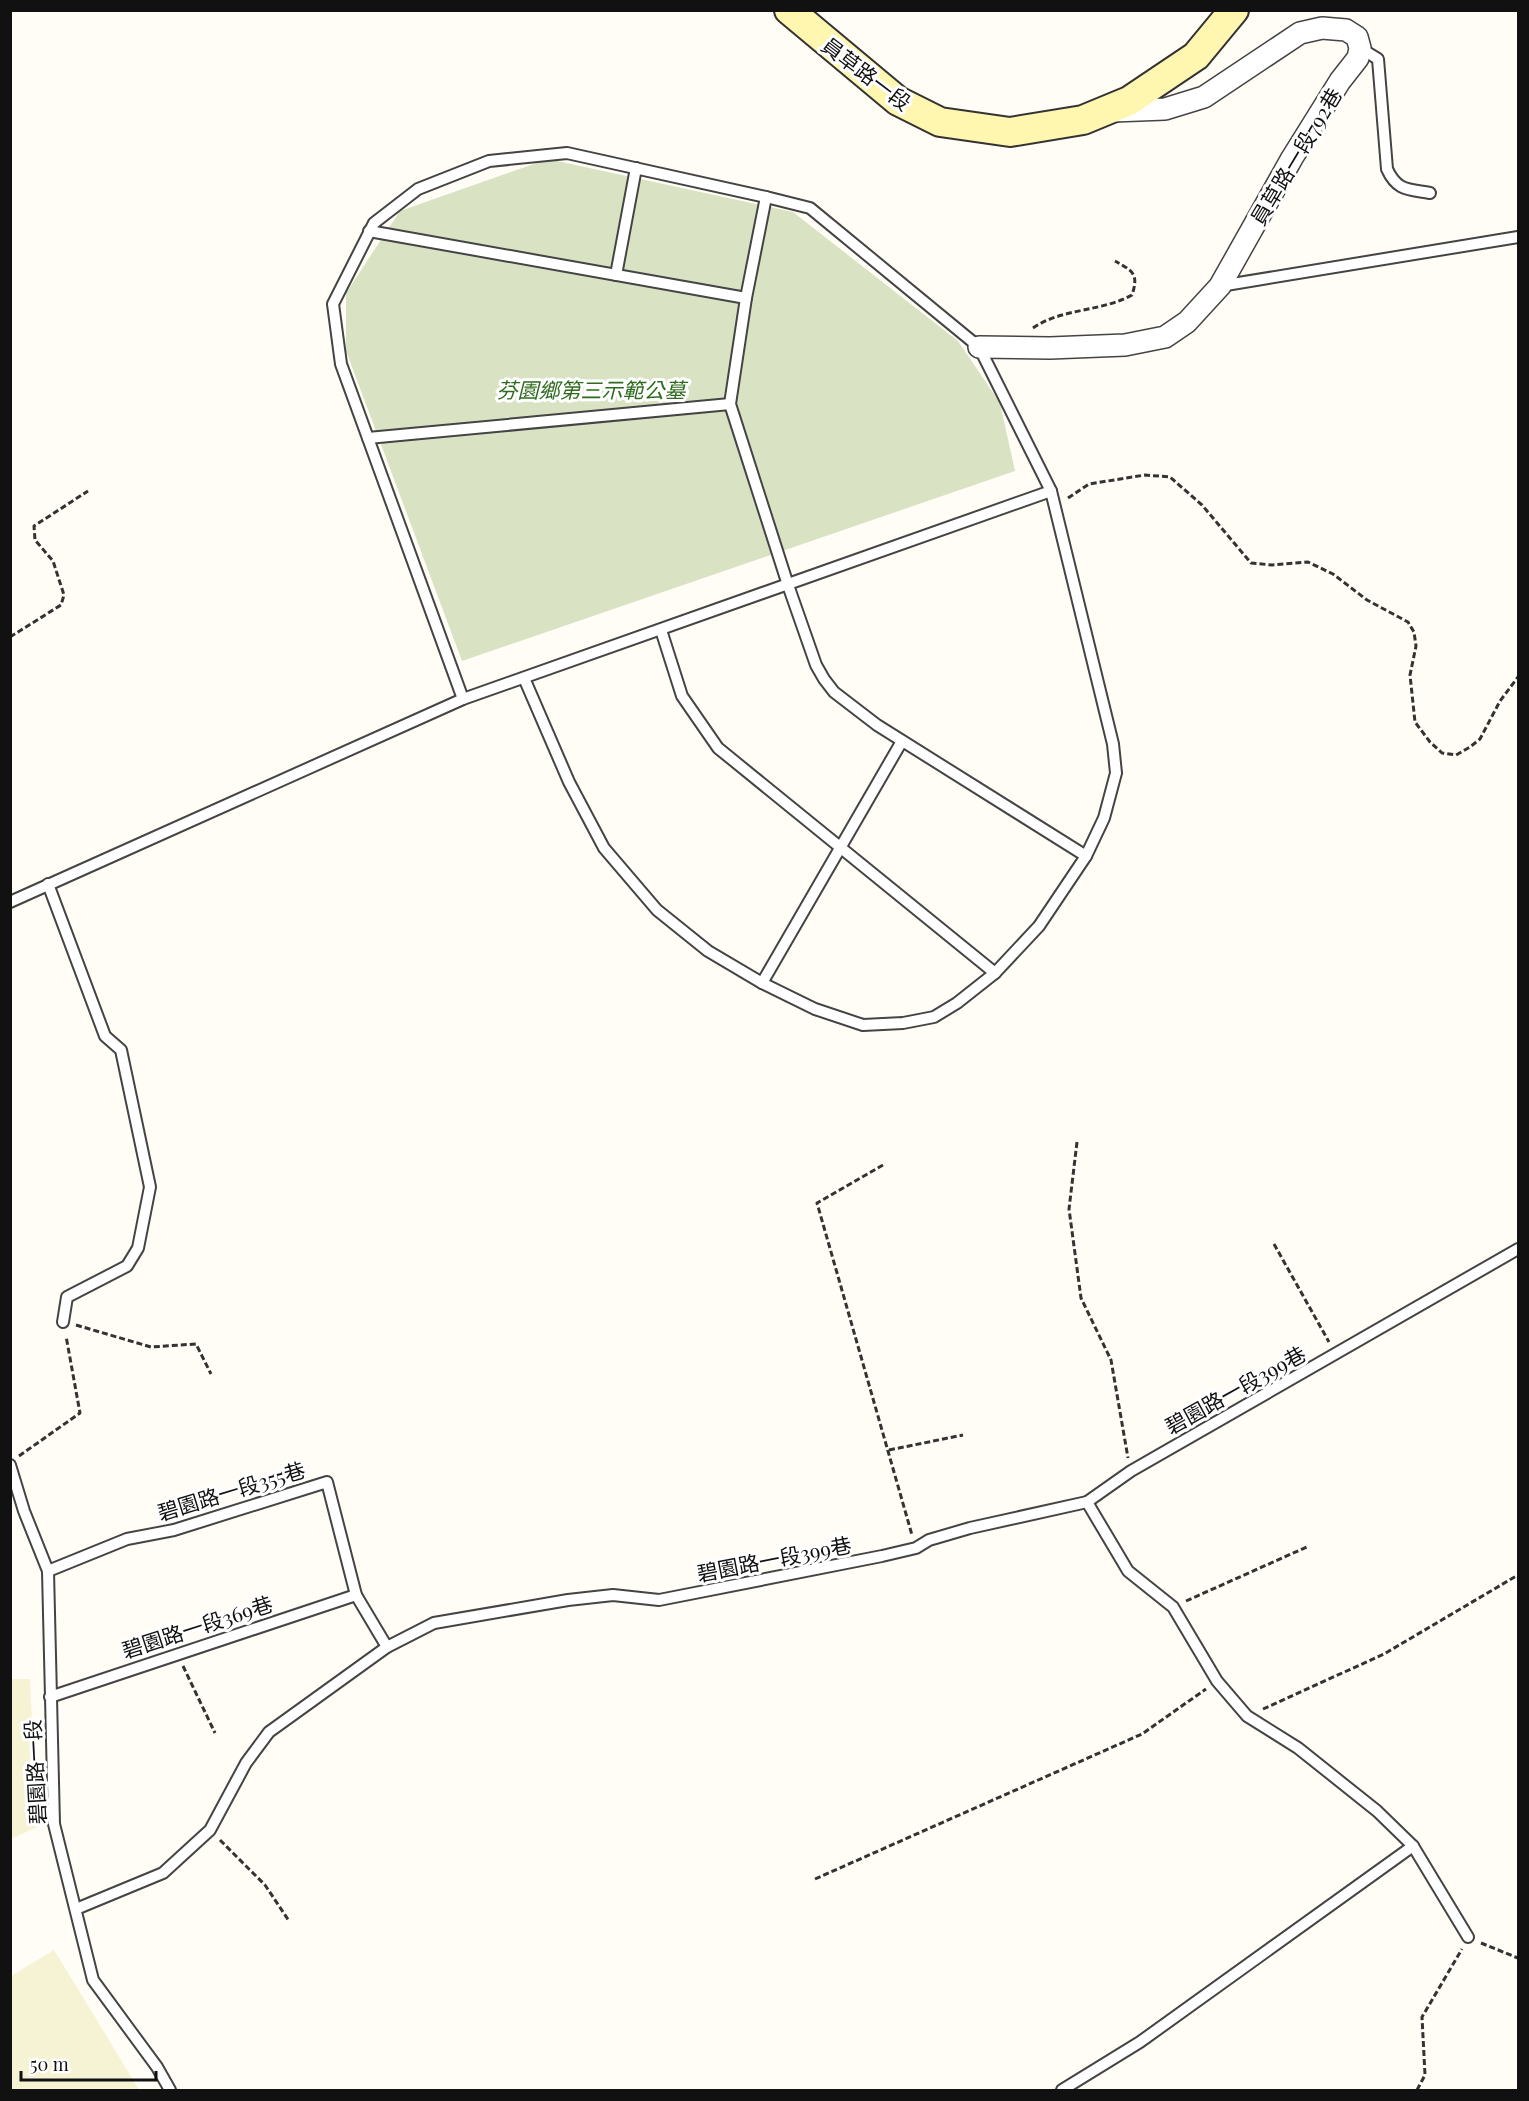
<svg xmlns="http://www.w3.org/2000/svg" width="1529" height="2101" font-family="'Playfair Display','Noto Sans TC',serif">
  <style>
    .farmland { fill: #f6f3d4 }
    .cemetery { fill: #d9e3c4 }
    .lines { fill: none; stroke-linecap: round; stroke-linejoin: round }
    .lane-casing { stroke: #444; stroke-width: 14 }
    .street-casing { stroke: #444; stroke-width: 24 }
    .secondary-casing { stroke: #333; stroke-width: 32 }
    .path { stroke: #333; stroke-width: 3; stroke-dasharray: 6 3; stroke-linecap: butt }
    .lane { stroke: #fff; stroke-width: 10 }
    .street { stroke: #fff; stroke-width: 21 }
    .secondary { stroke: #fff6b0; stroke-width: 28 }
    .labels { text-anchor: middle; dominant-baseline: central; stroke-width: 6; stroke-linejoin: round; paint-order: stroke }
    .street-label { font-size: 21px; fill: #111; stroke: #fff }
    .park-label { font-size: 21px; font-style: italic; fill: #2f6b1f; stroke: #fff }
  </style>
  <rect width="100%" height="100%" fill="#fffdf5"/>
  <g class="farmland">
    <polygon points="11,1679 30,1679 37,1827 11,1839"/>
    <polygon points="54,1950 98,2022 139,2090 11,2090 11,1976"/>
  </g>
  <polygon class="cemetery" points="548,159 793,212 958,341 1000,403 1015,471 462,661 346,351 346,293 400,211"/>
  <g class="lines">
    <defs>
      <g id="lane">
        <path d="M1360,48L1378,59L1387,169C1397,191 1408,189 1430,193"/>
        <polyline points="766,197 746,298 730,404 788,585 816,665 824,679 834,692 877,725 1086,856"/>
        <polyline points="369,231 746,298"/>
        <polyline points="616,275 636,168"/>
        <polyline points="1220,286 1518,237"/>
        <polyline points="368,438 730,404"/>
        <polyline points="661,630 682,696 718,748 995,973"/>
        <polyline points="463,699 341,364 333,304 374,223 418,189 489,161 567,153 766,197 810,208 979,347 1051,491 1113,744 1116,773 1104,818 1086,856 1039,926 995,973 957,1003 934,1017 903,1023 863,1025 815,1009 762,983 708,951 657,910 604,848 569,782 524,678"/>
        <polyline points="48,884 105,1036 121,1050 150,1187 138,1248 127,1266 67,1297 63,1322"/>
        <polyline points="10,902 463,699 1051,491"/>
        <polyline points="762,983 902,741"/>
        <polyline points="10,1465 24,1511 48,1571 54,1824 93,1980 157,2067 170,2090"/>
        <polyline points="1087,1502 1128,1571 1173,1607 1217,1681 1247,1716 1298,1748 1377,1811 1413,1846 1468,1937"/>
        <polyline points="48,1571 127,1539 174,1530 327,1482 356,1595 387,1647"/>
        <polyline points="50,1697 356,1595"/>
        <polyline points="76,1909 163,1873 210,1830 246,1763 269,1732 387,1647 434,1623 568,1600 613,1595 659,1600 882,1556 916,1548 929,1540 970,1528 1087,1502 1131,1471 1518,1249"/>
        <polyline points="1062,2090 1140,2042 1413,1846"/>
      </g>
      <polyline id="street" points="979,347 1050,348 1125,345 1165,337 1187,322 1220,286 1292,158 1340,81 1358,58 1360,48 1357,37 1346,30 1322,28 1300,33 1204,97 1165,109 1113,111"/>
      <polyline id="secondary" points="789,10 898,101 940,122 1010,132 1083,120 1129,101 1196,56 1234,10"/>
    </defs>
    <use href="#lane" class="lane-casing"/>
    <use href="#street" class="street-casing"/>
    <use href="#secondary" class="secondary-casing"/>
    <g class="path">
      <path d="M1033,328C1062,308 1101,312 1132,295C1139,274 1133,271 1115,261"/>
      <polyline points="1068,498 1089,484 1145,475 1170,477 1202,505 1251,563 1272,565 1308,562 1333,574 1367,600 1408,622 1414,632 1416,646 1410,675 1415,722 1430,742 1442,753 1456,755 1470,747 1480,739 1500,701 1518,677"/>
      <polyline points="10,637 61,605 64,595 53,561 35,540 34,526 88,491"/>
      <polyline points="1077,1142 1069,1209 1081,1298 1111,1360 1128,1458"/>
      <polyline points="883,1165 817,1203 912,1535"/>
      <polyline points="1274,1244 1329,1342"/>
      <polyline points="76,1325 151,1347 196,1344 211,1374"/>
      <polyline points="889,1450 963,1435"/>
      <polyline points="19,1456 80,1413 66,1336"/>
      <polyline points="1186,1601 1309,1546"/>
      <polyline points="183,1666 215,1733"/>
      <polyline points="1263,1709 1384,1654 1518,1575"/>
      <polyline points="220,1840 265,1885 289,1921"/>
      <polyline points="815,1879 1142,1734 1206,1689"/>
      <polyline points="1481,1943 1518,1958"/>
      <polyline points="1417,2090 1425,2075 1422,2017 1462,1949"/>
    </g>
    <use href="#lane" class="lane"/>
    <use href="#street" class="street"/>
    <use href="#secondary" class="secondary"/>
  </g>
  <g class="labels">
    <g class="street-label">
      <text transform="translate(867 73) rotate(37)">員草路一段</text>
      <text transform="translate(1295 156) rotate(-59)">員草路一段792巷</text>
      <text transform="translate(1235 1389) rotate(-29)">碧園路一段399巷</text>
      <text transform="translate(231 1490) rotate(-17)">碧園路一段355巷</text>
      <text transform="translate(774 1558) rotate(-11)">碧園路一段399巷</text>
      <text transform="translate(197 1626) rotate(-18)">碧園路一段369巷</text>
      <text transform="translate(34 1772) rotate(-93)">碧園路一段</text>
    </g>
    <g class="park-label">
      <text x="591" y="389">芬園鄉第三示範公墓</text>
    </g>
  </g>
  <rect width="1529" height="2101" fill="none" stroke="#111111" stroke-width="24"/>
  <path d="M21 2071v9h135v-9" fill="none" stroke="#111111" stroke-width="3"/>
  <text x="30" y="2071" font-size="18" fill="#111111" stroke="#ffffff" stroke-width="4.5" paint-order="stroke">50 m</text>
</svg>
